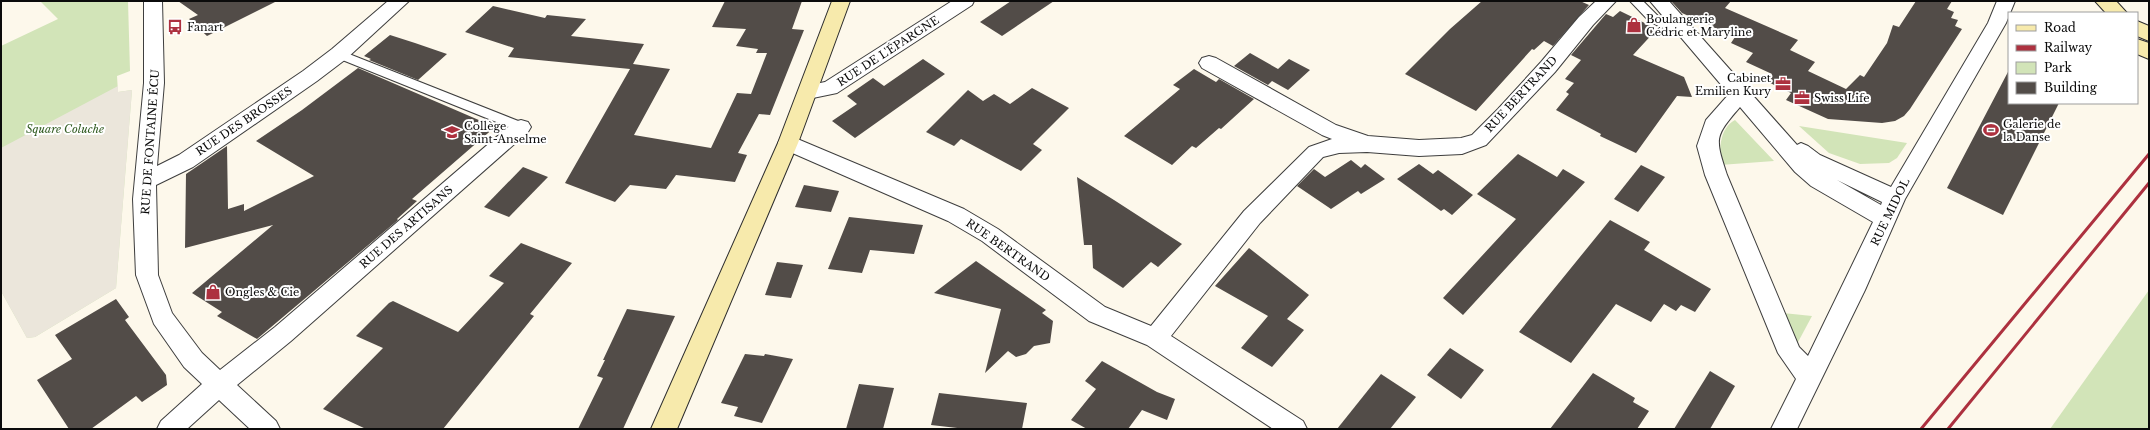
<svg xmlns="http://www.w3.org/2000/svg" width="2150" height="430" font-family="'Libre Baskerville',serif">
  <style>
    .green { fill: #d2e4b8 }
    .plaza { fill: #ebe6db }
    .building { fill: #524c48 }
    .lines { fill: none; stroke-linecap: round; stroke-linejoin: round }
    .lane-casing { stroke: #3e3e3e; stroke-width: 2 }
    .street-casing { stroke: #3e3e3e; stroke-width: 2 }
    .secondary-casing { stroke: #2d2d2d; stroke-width: 2 }
    .lane { fill: #fff; fill-rule: evenodd }
    .street { fill: #fff; fill-rule: evenodd }
    .secondary { fill: #f7eaac; fill-rule: evenodd }
    .rail { stroke: #ad313f; stroke-width: 3 }
    .labels { text-anchor: middle; dominant-baseline: central; stroke-width: 4; stroke-linejoin: round; paint-order: stroke }
    .poi-label { font-size: 11px; fill: #0b0b0b; stroke: #fff; text-anchor: start }
    .street-label { font-size: 11px; fill: #0b0b0b; stroke: #fff }
    .park-label { font-size: 11px; font-style: italic; fill: #325c22; stroke: #fff }
  </style>
  <rect width="100%" height="100%" fill="#fdf8eb"/>
  <g class="green">
    <polygon points="40,1 128,1 130,71 117,76 118,92 132,90 116,288 35,337 27,338 1,291 1,46 58,19"/>
    <path d="M1735,120L1774,161L1720,165C1720,148 1719,129 1735,120Z"/>
    <polygon points="1799,126 1907,143 1897,158 1889,163 1860,164 1829,153"/>
    <polygon points="2149,290 2149,429 2050,429"/>
    <polygon points="1783,313 1812,316 1797,344"/>
  </g>
  <polygon class="plaza" points="118,86 118,92 132,90 116,288 35,337 27,338 1,291 1,148"/>
  <g class="building">
    <polygon points="178,1 277,1 207,36 189,19 198,15"/>
    <polygon points="725,1 802,1 792,29 804,30 770,115 759,114 738,153 747,155 735,182 676,175 666,189 630,185 615,202 565,183 630,69 508,57 514,48 465,32 493,6 545,18 547,15 586,19 571,36 644,44 633,64 670,69 634,135 711,148 737,93 751,94 767,53 756,53 758,49 736,46 746,29 712,27"/>
    <polygon points="1011,1 1054,1 1002,36 980,22"/>
    <polygon points="1482,1 1580,1 1589,5 1553,46 1544,41 1534,50 1532,49 1476,111 1405,74 1450,29"/>
    <polygon points="1671,1 1731,1 1725,8 1798,40 1790,50 1815,62 1808,71 1846,89 1860,75 1864,77 1887,43 1893,25 1899,27 1916,1 1952,1 1947,9 1954,12 1951,18 1958,20 1955,26 1962,29 1910,109 1904,116 1895,121 1882,123 1828,119 1786,100 1791,93 1766,81 1772,74 1746,62 1753,53 1731,43 1735,37 1682,13"/>
    <polygon points="1620,11 1657,29 1633,55 1684,77 1692,97 1677,96 1636,153 1600,136 1601,134 1556,110 1569,94 1566,92 1574,83 1565,79 1581,60 1571,55 1606,14 1613,17"/>
    <polygon points="390,35 415,43 447,54 418,80 369,60 371,59 364,56"/>
    <polygon points="1250,53 1278,69 1289,59 1310,70 1288,90 1272,81 1268,85 1234,66"/>
    <polygon points="923,59 945,74 855,138 832,121 857,104 847,96 873,78 884,86"/>
    <polygon points="358,68 495,127 412,199 417,201 397,219 398,220 257,339 217,316 222,312 192,293 273,225 185,248 186,174 227,146 228,209 244,204 244,211 314,176 256,141 302,110"/>
    <polygon points="1194,69 1216,82 1219,79 1254,99 1221,129 1219,128 1196,148 1192,146 1172,165 1124,136 1180,89 1173,85"/>
    <polygon points="2009,70 2009,103 2059,103 2003,215 1947,188"/>
    <polygon points="1032,88 1069,108 1033,144 1042,150 1021,171 961,139 954,146 926,132 968,90 983,101 994,94 1010,104"/>
    <polygon points="1518,154 1557,177 1563,169 1585,182 1463,315 1443,298 1516,219 1477,194"/>
    <polygon points="1351,160 1361,168 1365,164 1385,179 1361,194 1358,191 1331,209 1297,186 1314,169 1325,177"/>
    <polygon points="1419,164 1433,174 1438,170 1473,195 1452,215 1444,209 1441,211 1397,179"/>
    <polygon points="1641,165 1665,177 1638,212 1614,199"/>
    <polygon points="523,167 548,177 509,217 484,207"/>
    <polygon points="1077,177 1114,200 1182,244 1158,267 1151,262 1123,288 1093,268 1092,245 1084,245"/>
    <polygon points="804,185 839,191 831,212 795,207"/>
    <polygon points="849,217 923,225 914,254 870,250 862,273 828,269"/>
    <polygon points="1610,220 1650,242 1644,250 1711,289 1695,312 1681,305 1676,311 1664,304 1651,322 1616,304 1571,363 1519,332"/>
    <polygon points="521,243 572,263 530,314 534,316 443,429 366,429 323,409 383,348 356,336 389,303 393,301 458,332 504,283 489,276"/>
    <polygon points="1249,248 1309,295 1287,319 1304,330 1272,367 1241,348 1268,316 1215,286"/>
    <polygon points="976,261 1046,310 1042,313 1053,321 1050,343 1034,346 1026,354 1016,357 1008,351 985,373 1001,309 934,293"/>
    <polygon points="777,262 803,265 791,298 765,295"/>
    <polygon points="116,299 129,317 125,320 166,375 167,385 142,402 136,396 91,429 69,429 37,380 72,359 55,335"/>
    <polygon points="627,309 675,316 623,429 578,429 603,378 597,376 605,360 603,360"/>
    <polygon points="1450,348 1484,370 1461,399 1427,375"/>
    <polygon points="745,354 764,356 765,354 793,359 762,423 734,416 738,407 721,403"/>
    <polygon points="1102,361 1157,392 1175,399 1167,420 1142,410 1128,429 1087,429 1071,420 1096,389 1085,381"/>
    <polygon points="1710,371 1735,386 1710,429 1674,429"/>
    <polygon points="1593,373 1635,398 1633,402 1649,411 1637,429 1550,429"/>
    <polygon points="1381,374 1416,397 1390,429 1337,429"/>
    <polygon points="859,384 894,388 883,429 846,429"/>
    <polygon points="939,393 1027,403 1022,429 966,429 931,425"/>
  </g>
  <g class="lines">
    <defs>
      <g id="lane">
        <polygon points="1630,1 1643,1 1658,16 1693,32 1695,35 1693,38 1685,38 1650,22"/>
        <polygon points="339,50 526,124 528,127 526,130 516,130 335,57 333,54"/>
      </g>
      <g id="street">
        <polygon points="144,1 162,1 164,83 157,166 179,155 303,71 332,49 388,1 409,1 346,59 317,81 193,167 156,185 158,275 172,313 202,353 220,370 275,327 514,122 521,120 528,122 531,127 528,132 291,341 237,385 276,421 280,429 250,429 219,400 187,429 157,429 161,421 202,384 184,367 154,324 136,275 133,199 144,83"/>
        <polygon points="952,1 974,1 972,5 837,93 808,99 801,97 798,92 801,87 825,82"/>
        <polygon points="1596,1 1616,1 1593,25 1555,72 1486,145 1462,154 1419,156 1367,152 1339,153 1323,157 1260,223 1171,336 1303,421 1307,429 1273,429 1147,345 1089,321 982,241 948,221 781,148 778,143 781,138 788,135 795,138 964,209 998,229 1105,307 1151,326 1244,211 1309,147 1332,139 1322,135 1202,68 1199,63 1202,58 1209,56 1216,58 1336,125 1368,136 1419,140 1461,138 1472,135 1498,109 1541,62 1579,17"/>
        <path d="M1650,1H1669L1797,145L1801,143L1808,146L1820,155L1891,187L1988,23L1997,1H2015L2006,23L1905,199L1865,290L1797,429H1771L1796,379L1778,353L1705,175L1697,146L1706,120L1729,94ZM1740,107L1795,172L1811,186L1873,222L1808,356L1799,347L1727,175C1715,138 1714,137 1740,107ZM1837,180L1882,202L1881,205Z"/>
      </g>
      <g id="secondary">
        <polygon points="832,1 850,1 798,143 677,429 651,429 778,143"/>
        <polygon points="2095,1 2116,1 2127,13 2106,13"/>
        <polygon points="2137,21 2149,26 2149,41 2137,36"/>
        <polygon points="2137,39 2149,43 2149,59 2137,54"/>
      </g>
    </defs>
    <use href="#lane" class="lane-casing"/>
    <use href="#street" class="street-casing"/>
    <use href="#secondary" class="secondary-casing"/>
    <use href="#lane" class="lane"/>
    <use href="#street" class="street"/>
    <use href="#secondary" class="secondary"/>
    <g class="rail">
      <polyline points="1921,429 2149,154"/>
      <polyline points="1948,429 2149,183"/>
    </g>
  </g>
  <defs>
    <symbol id="shop-bare" viewBox="-9 -9 18 18"><path d="M-5-2.5h2.3a2.7 3.5 0 0 1 5.4 0H5L5.5 6h-11ZM-1.5-2.5h3a1.5 2.3 0 0 0-3 0Z" fill="#ad313f" stroke="#fff" stroke-width="2.5" paint-order="stroke"/></symbol>
    <symbol id="bus-bare" viewBox="-9 -9 18 18"><path d="M-5-6H5V4H4V6H2V4H-2V6H-4V4H-5ZM-3.5-4V0h7V-4ZM-3.5 1.2v1.5H-2V1.2ZM2 1.2v1.5H3.5V1.2Z" fill="#ad313f" stroke="#fff" stroke-width="2.5" paint-order="stroke"/></symbol>
    <symbol id="office-bare" viewBox="-9 -9 18 18"><path d="M-6-3h4V-5.5h4V-3h4V5H-6ZM-1-4.5V-3h2v-1.5ZM-6 0V1H6V0Z" fill="#ad313f" stroke="#fff" stroke-width="2.5" paint-order="stroke"/></symbol>
    <symbol id="stadium-bare" viewBox="-9 -9 18 18"><path d="M0-5a6.5 5 0 1 0 0 10a6.5 5 0 1 0 0-10ZM-3.5-1.8h7v3.6h-7Z" fill="#ad313f" stroke="#fff" stroke-width="2.5" paint-order="stroke"/></symbol>
    <symbol id="school-bare" viewBox="-9 -9 18 18"><path d="M0-5L7-2L0 1L-7-2ZM-4 1L0 2.5L4 1V4Q0 6-4 4Z" fill="#ad313f" stroke="#fff" stroke-width="2.5" paint-order="stroke"/></symbol>
  </defs>
  <g fill-rule="evenodd">
    <use href="#shop-bare" x="1623" y="14" width="22" height="22"/>
    <use href="#bus-bare" x="164" y="16" width="22" height="22"/>
    <use href="#office-bare" x="1772" y="73" width="22" height="22"/>
    <use href="#office-bare" x="1791" y="87" width="22" height="22"/>
    <use href="#stadium-bare" x="1980" y="119" width="22" height="22"/>
    <use href="#school-bare" x="441" y="121" width="22" height="22"/>
    <use href="#shop-bare" x="202" y="281" width="22" height="22"/>
  </g>
  <g class="labels">
    <g class="poi-label">
      <text x="1646" y="19">Boulangerie<tspan x="1646" dy="13">Cédric et Maryline</tspan></text>
      <text x="187" y="27">Fanart</text>
      <text x="1771" y="78" text-anchor="end">Cabinet<tspan x="1771" dy="13">Emilien Kury</tspan></text>
      <text x="1814" y="98">Swiss Life</text>
      <text x="2003" y="124">Galerie de<tspan x="2003" dy="13">la Danse</tspan></text>
      <text x="464" y="126">Collège<tspan x="464" dy="13">Saint-Anselme</tspan></text>
      <text x="225" y="292">Ongles &amp; Cie</text>
    </g>
    <g class="street-label">
      <text transform="translate(888 51) rotate(-33)">RUE DE L'ÉPARGNE</text>
      <text transform="translate(1521 94) rotate(-47)">RUE BERTRAND</text>
      <text transform="translate(244 121) rotate(-34)">RUE DES BROSSES</text>
      <text transform="translate(150 142) rotate(-86)">RUE DE FONTAINE ÉCU</text>
      <text transform="translate(1890 212) rotate(-64)">RUE MIDOL</text>
      <text transform="translate(406 227) rotate(-41)">RUE DES ARTISANS</text>
      <text transform="translate(1008 250) rotate(35)">RUE BERTRAND</text>
    </g>
    <g class="park-label">
      <text x="65" y="129">Square Coluche</text>
    </g>
  </g>
  <rect width="2150" height="430" fill="none" stroke="#0b0b0b" stroke-width="4"/>
  <rect x="2008" y="12" width="130" height="92" fill="#ffffff" stroke="#9d9d9d"/>
  <rect x="2016" y="25" width="20" height="6" fill="#f7eaac" stroke="#9d9d9d"/>
  <text x="2044" y="32" font-size="12" fill="#0b0b0b">Road</text>
  <rect x="2016" y="45" width="20" height="6" fill="#ad313f" stroke="#9d9d9d"/>
  <text x="2044" y="52" font-size="12" fill="#0b0b0b">Railway</text>
  <rect x="2016" y="62" width="20" height="12" fill="#d2e4b8" stroke="#9d9d9d"/>
  <text x="2044" y="72" font-size="12" fill="#0b0b0b">Park</text>
  <rect x="2016" y="82" width="20" height="12" fill="#524c48" stroke="#9d9d9d"/>
  <text x="2044" y="92" font-size="12" fill="#0b0b0b">Building</text>
</svg>
